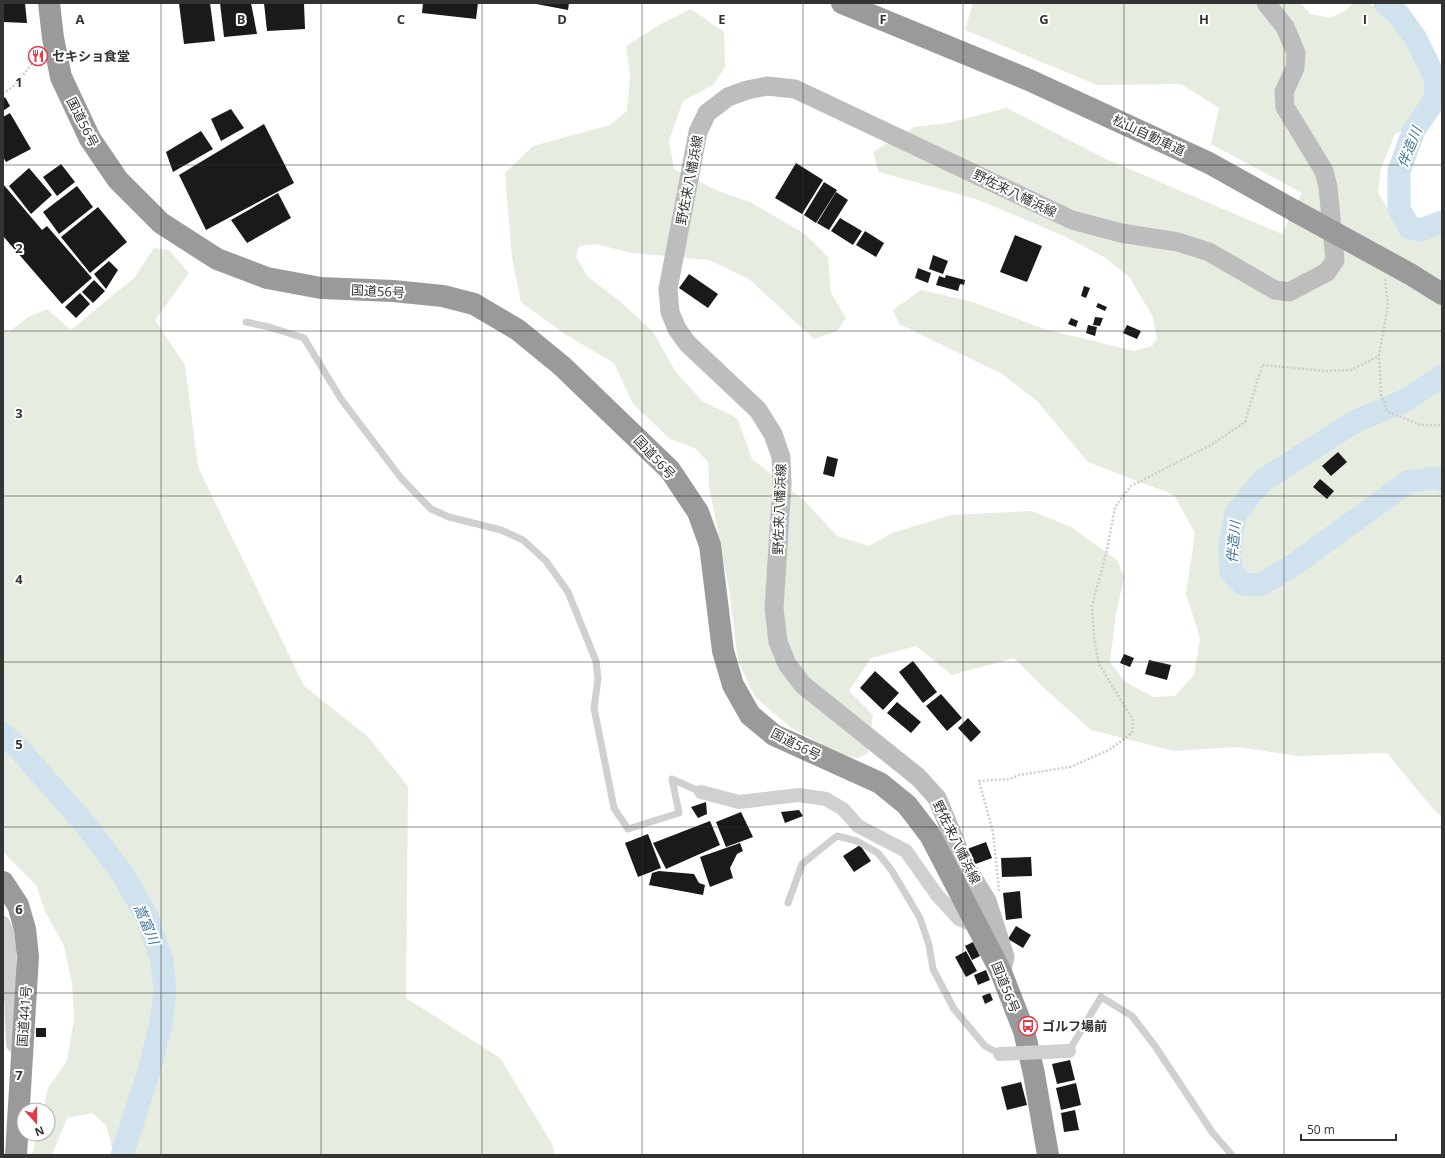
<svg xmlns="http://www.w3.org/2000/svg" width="1445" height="1158" font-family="'Open Sans','Noto Sans JP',sans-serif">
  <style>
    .green { fill: #e6ecdf }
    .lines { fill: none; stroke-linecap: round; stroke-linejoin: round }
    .river { stroke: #cfe2ee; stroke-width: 23 }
    .building { fill: #1a1a1a }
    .path { stroke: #cdcdcd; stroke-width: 2.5; stroke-dasharray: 2 2; stroke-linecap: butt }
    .lane { stroke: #d0d0d0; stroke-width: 7 }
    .street { stroke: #d0d0d0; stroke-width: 14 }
    .secondary { stroke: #bdbdbd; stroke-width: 19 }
    .highway { stroke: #9a9a9a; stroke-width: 22 }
    .street-bridge { stroke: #d0d0d0; stroke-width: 14 }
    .highway-bridge { stroke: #9a9a9a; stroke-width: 22 }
    .grid { fill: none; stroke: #333; stroke-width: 1; stroke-opacity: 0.55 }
    .labels { text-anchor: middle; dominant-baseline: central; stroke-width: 4; stroke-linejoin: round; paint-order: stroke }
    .poi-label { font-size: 13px; font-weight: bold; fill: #333; stroke: #fff; text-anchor: start }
    .street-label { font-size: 13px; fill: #333; stroke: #fff }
    .water-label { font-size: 14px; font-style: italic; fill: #3f7597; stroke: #fff }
    .grid-label { font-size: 13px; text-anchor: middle; font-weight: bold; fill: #333; stroke: #fff; stroke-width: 4; stroke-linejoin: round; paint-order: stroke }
  </style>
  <rect width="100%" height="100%" fill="#fff"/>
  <g class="green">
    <polygon points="973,3 1301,3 1310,14 1330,18 1346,10 1354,3 1369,3 1398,23 1426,68 1439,94 1441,106 1429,121 1395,134 1381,168 1378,193 1393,217 1425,218 1442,213 1442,817 1433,809 1387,753 1298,756 1239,747 1174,751 1091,730 1042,686 1014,658 952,675 916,646 871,658 849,691 873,715 868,753 858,758 837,753 790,727 755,697 738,661 730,595 709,485 708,462 695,448 670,439 633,404 614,363 565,334 521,302 512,257 505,173 533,146 610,125 627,111 630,75 626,46 661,24 691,9 724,32 725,67 713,85 683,101 669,141 674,169 718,191 750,202 805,234 828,257 831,293 846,318 837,331 814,339 749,279 709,260 631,253 596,244 579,246 576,257 588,277 622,303 653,332 675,371 702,401 737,418 752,459 805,501 837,536 869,546 892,533 951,515 1031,511 1071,527 1117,560 1124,577 1116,614 1110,662 1125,682 1154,697 1175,696 1194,675 1200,638 1186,594 1195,533 1174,495 1088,462 1037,401 1002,374 899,324 893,310 921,290 973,302 1044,329 1134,351 1152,346 1157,339 1153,317 1130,278 1106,258 1064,236 976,199 879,172 873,152 914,127 948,123 1007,108 1108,160 1282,234 1302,193 1211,144 1219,108 1181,84 1097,85 965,30"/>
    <polygon points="154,248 169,250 189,273 155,320 185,365 198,467 304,686 368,737 408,786 406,998 500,1058 552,1144 555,1155 114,1155 106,1125 92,1113 67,1118 52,1155 32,1155 37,1134 48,1134 48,1110 43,1110 48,1088 67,1061 74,1019 72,983 64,946 46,913 36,885 3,852 3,330 9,332 28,317 47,309 71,330 134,278"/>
  </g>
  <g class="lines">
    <g class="river">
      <polyline points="1385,3 1399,15 1416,39 1435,78 1436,98 1414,130 1399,171 1399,209 1410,228 1421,230 1442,222"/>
      <polyline points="1442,376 1406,400 1354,422 1262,481 1236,513 1230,543 1231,572 1243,584 1260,585 1295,564 1408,482 1434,478 1442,480"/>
      <polyline points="3,734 20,750 84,823 122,873 147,917 162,961 165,991 161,1024 149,1071 122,1155"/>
    </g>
  </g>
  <g class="building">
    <polygon points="3,3 25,3 27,23 3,22"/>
    <polygon points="179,3 210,3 215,41 184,44"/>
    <polygon points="220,3 251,3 257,34 224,37"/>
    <polygon points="264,3 304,3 305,29 267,31"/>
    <polygon points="423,3 478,3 476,19 422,13"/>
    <polygon points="531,3 569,3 568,10"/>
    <polygon points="5,97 10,106 3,111 3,99"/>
    <polygon points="231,109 244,128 221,141 211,119"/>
    <polygon points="10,113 31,149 6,162 3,157 3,117"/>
    <polygon points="264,124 294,183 206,230 179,175"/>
    <polygon points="201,131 213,149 173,172 166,152"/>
    <polygon points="796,163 823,180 802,214 775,198"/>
    <polygon points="61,164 75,182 57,196 43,177"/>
    <polygon points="29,168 52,195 31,214 9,186"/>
    <polygon points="824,182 837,190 816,223 804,215"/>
    <polygon points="3,184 42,230 47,226 92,278 62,304 3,236"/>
    <polygon points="77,186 93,207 59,234 43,212"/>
    <polygon points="836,192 848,200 829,230 817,223"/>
    <polygon points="278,193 291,218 247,243 231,220"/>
    <polygon points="98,207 127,242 90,273 61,237"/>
    <polygon points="840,218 862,231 853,245 831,231"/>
    <polygon points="865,231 884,243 876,257 856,245"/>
    <polygon points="1015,235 1042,246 1027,282 1000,272"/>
    <polygon points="933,255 948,261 943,274 929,269"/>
    <polygon points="109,261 118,270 106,289 94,274"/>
    <polygon points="918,268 931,273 928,283 915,278"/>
    <polygon points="689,274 718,294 708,308 679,288"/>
    <polygon points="946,275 965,280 964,285 960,284 958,291 936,285 939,276 945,278"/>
    <polygon points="94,280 105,291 93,303 82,292"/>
    <polygon points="1084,286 1090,288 1086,298 1081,296"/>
    <polygon points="80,293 90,304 76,318 65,307"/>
    <polygon points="1098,303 1107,307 1105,311 1096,307"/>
    <polygon points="1095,317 1103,318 1100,326 1093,325"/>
    <polygon points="1071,318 1078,321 1076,327 1068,324"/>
    <polygon points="1088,325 1097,327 1095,336 1086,333"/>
    <polygon points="1127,325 1141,331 1137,339 1123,333"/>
    <polygon points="1338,452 1347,462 1331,476 1322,466"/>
    <polygon points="827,456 838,459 834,477 823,474"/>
    <polygon points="1320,479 1334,491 1327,499 1313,487"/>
    <polygon points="1124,654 1134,658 1130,667 1120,663"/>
    <polygon points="1149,660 1171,665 1167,680 1145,674"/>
    <polygon points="913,661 937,692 923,703 899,672"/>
    <polygon points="875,671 899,693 883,710 860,688"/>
    <polygon points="941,694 962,718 947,731 926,706"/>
    <polygon points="897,702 921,722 911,733 887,713"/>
    <polygon points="968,718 981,732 971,742 958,728"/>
    <polygon points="706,802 707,814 698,818 691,807"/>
    <polygon points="799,810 803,816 785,823 781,812"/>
    <polygon points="741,812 753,837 726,847 716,822"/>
    <polygon points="710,821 720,845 666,869 653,843"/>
    <polygon points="648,834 661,868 638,877 625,843"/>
    <polygon points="986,842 992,858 973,865 967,849"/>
    <polygon points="740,843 743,851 737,854 730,868 733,878 710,887 700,857"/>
    <polygon points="860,845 871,861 854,872 843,856"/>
    <polygon points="1031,857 1032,876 1002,877 1001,858"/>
    <polygon points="659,871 694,874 699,883 705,885 703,895 649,885 652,873"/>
    <polygon points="1020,891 1022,918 1006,920 1003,893"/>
    <polygon points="1016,926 1031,935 1023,948 1008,939"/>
    <polygon points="973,942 980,956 972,960 965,946"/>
    <polygon points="966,951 977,971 966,977 955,957"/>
    <polygon points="986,970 990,980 978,985 974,975"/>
    <polygon points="990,993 993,1000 985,1004 982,996"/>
    <rect x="36" y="1028" width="10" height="9"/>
    <polygon points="1070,1060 1075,1080 1057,1084 1052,1064"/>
    <polygon points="1021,1082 1027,1105 1007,1110 1001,1087"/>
    <polygon points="1076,1083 1081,1105 1061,1110 1056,1088"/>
    <polygon points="1075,1110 1079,1130 1064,1132 1061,1113"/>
  </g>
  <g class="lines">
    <g class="path">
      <polyline points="3,94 15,85 40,54"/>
      <polyline points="1385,279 1388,305 1379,356 1381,395 1388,412 1421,425 1442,425"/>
      <polyline points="999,891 993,832 979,781 1010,779 1019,775 1070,767 1109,750 1132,733 1133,720 1099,664 1094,638 1092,606 1107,550 1115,507 1131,486 1211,445 1245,422 1262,365 1327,371 1351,370 1379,356"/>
    </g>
    <g class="lane">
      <polyline points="246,322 269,327 304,338 341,399 401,478 431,509 449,517 501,530 523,540 546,561 568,592 596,661 598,679 594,708 614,808 628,829 679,813 672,779 701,792"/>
      <polyline points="788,903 802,864 837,836 857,841 878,853 892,871 920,918 929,945 933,969 954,1009 985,1046 1000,1054"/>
      <polyline points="1069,1051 1101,997 1132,1016 1155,1046 1212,1132 1232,1155"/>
    </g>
    <g class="street">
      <polyline points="701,792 739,802 799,795 826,799 843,809 858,826 906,851 937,895 959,919 978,927"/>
      <polyline points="3,923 7,931 9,948 13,1045 16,1047"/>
    </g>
    <polyline class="secondary" points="1001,972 1005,957 987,901 965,865 937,798 918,777 803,685 787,664 778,642 774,608 782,484 781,457 773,434 758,410 687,343 677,329 670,312 668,289 698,132 707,113 728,97 747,90 767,86 795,89 1072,220 1121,233 1178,242 1209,252 1275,290 1289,292 1327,272 1335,260 1328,187 1324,171 1285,107 1284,92 1295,68 1296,53 1285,27 1266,3"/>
    <g class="highway">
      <polyline points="49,3 53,38 61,77 90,139 118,180 161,223 217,259 267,278 321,288 393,291 443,296 474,304 518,330 562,366 670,470 698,512 710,545 723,651 733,685 750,715 774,735 880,783 907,805 930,835 1001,972 1024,1031 1034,1074 1048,1155"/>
      <polyline points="842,3 1029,80 1209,163 1295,211"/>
      <polyline points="3,882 18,905 25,929 28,957 16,1155"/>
    </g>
    <polyline class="street-bridge" points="1000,1054 1069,1051"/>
    <polyline class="highway-bridge" points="1295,211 1410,274 1442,294"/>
  </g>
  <path class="grid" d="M161,3V1155M321,3V1155M482,3V1155M642,3V1155M803,3V1155M963,3V1155M1124,3V1155M1284,3V1155M3,165H1442M3,331H1442M3,496H1442M3,662H1442M3,827H1442M3,993H1442"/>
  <defs>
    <symbol id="restaurant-ring" viewBox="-11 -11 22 22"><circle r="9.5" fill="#fff" stroke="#e63946" stroke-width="1.5"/><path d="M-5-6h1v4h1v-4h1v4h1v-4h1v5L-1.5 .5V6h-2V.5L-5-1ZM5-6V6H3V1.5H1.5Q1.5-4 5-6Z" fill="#e63946"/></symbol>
    <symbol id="bus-ring" viewBox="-11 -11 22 22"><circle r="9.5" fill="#fff" stroke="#e63946" stroke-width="1.5"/><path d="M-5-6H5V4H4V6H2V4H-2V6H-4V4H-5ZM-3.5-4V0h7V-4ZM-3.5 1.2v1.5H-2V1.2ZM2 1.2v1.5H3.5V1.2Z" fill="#e63946"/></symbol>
  </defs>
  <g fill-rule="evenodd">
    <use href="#restaurant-ring" x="27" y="45" width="22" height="22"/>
    <use href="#bus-ring" x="1017" y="1015" width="22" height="22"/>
  </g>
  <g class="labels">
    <g class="poi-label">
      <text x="52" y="56">セキショ食堂</text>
      <text x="1042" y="1026">ゴルフ場前</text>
    </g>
    <g class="street-label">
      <text transform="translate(83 122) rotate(63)">国道56号</text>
      <text transform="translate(1149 135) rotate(25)">松山自動車道</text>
      <text transform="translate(689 180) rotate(-79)">野佐来八幡浜線</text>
      <text transform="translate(1015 193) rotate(26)">野佐来八幡浜線</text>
      <text transform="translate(378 291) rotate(3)">国道56号</text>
      <text transform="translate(655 457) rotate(47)">国道56号</text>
      <text transform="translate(779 509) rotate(-88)">野佐来八幡浜線</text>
      <text transform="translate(796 744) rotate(27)">国道56号</text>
      <text transform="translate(957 842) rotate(64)">野佐来八幡浜線</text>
      <text transform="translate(1006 987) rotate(68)">国道56号</text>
      <text transform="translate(24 1016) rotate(-86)">国道441号</text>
    </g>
    <g class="water-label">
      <text transform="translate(1409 147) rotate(-68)">伴造川</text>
      <text transform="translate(1233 542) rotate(-85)">伴造川</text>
      <text transform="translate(147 924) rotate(67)">嵩富川</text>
    </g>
  </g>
  <g class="grid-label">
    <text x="80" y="24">A</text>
    <text x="241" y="24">B</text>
    <text x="401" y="24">C</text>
    <text x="562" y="24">D</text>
    <text x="722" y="24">E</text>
    <text x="883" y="24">F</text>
    <text x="1044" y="24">G</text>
    <text x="1204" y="24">H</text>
    <text x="1365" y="24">I</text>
    <text x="19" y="87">1</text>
    <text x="19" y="253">2</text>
    <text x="19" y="418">3</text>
    <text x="19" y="584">4</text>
    <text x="19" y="749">5</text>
    <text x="19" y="914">6</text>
    <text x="19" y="1080">7</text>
  </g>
  <rect width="1445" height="1158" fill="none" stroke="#333333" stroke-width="8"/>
  <g transform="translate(36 1122) rotate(159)"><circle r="19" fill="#ffffff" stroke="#adadad"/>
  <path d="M0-3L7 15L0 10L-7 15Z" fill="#e63946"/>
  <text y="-6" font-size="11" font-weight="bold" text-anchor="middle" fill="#333333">N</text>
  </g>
  <path d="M1301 1134v6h95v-6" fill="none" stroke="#333333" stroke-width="2"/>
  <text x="1307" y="1134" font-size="12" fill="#333333" stroke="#ffffff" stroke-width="3" paint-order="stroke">50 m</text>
</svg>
